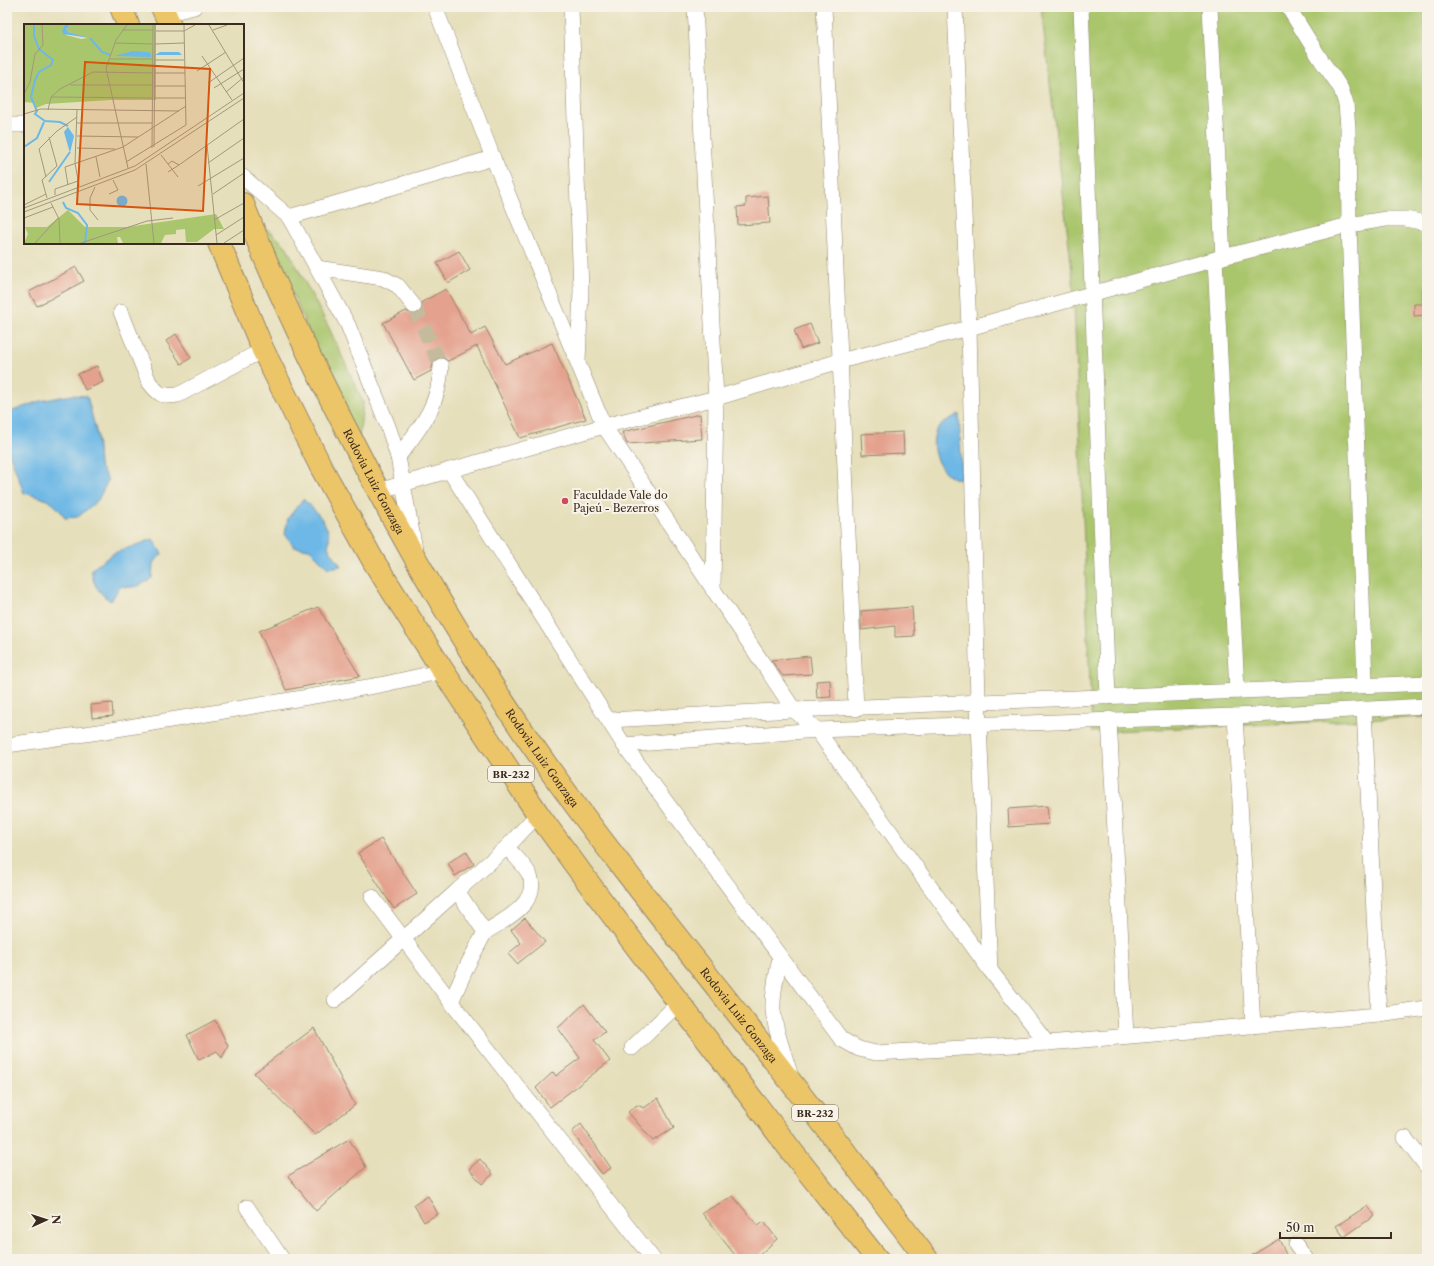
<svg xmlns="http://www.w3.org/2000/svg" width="1434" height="1266" font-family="'Libre Caslon Text',serif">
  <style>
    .green { fill: #aac66d; stroke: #727846 }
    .water { fill: #6db8e6; stroke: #547182 }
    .building { fill: #e4a18d }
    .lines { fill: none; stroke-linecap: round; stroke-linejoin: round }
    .minor-tunnel { stroke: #c4bb9c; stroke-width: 15; stroke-dasharray: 15 8; stroke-linecap: butt }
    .minor-casing { stroke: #90846c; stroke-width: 16 }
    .highway-casing { stroke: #90846c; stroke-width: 24 }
    .minor { stroke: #fff; stroke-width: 15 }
    .highway { stroke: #edc569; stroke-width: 22 }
    .poi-dot { fill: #d1495b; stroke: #f7f3e8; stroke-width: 1.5 }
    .labels { text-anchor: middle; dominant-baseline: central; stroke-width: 4; stroke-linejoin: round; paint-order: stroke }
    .shield { fill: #f7f3e8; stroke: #73665b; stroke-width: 1 }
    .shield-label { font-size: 10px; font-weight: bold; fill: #3b2a1e }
    .street-label { font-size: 11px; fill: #3b2a1e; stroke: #f7f3e8 }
    .poi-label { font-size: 11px; fill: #3b2a1e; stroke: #f7f3e8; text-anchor: start }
    .inset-river { fill: none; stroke: #6db8e6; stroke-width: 2 }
    .inset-road { fill: none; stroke: #a2977c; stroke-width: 1 }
    .view { fill: #d7540e; fill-opacity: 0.15; stroke: #d7540e; stroke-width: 2 }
    .inset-edge { fill: none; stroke: #3b2a1e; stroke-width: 2 }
  </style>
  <rect width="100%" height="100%" fill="#f7f3e8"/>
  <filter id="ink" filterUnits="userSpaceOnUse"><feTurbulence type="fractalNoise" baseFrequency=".025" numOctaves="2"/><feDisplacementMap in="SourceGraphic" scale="8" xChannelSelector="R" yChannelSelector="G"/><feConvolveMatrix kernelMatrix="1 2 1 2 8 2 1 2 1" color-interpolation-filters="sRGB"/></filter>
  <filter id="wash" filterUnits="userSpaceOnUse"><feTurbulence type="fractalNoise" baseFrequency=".012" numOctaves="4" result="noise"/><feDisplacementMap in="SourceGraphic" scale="16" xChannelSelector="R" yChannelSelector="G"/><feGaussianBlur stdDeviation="0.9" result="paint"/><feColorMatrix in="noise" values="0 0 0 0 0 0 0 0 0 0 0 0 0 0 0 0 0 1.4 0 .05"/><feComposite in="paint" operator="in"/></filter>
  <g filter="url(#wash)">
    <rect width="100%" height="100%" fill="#e6dfbb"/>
    <g class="green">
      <polygon points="1041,7 1427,7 1427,717 1092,732 1073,279"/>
      <polygon points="264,226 286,246 329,328 363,402 358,448"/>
    </g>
    <g class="water">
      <path d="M72,395L87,396L97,435L99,465L108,480L98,500L78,517L65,518C54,500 44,498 24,493L7,447V413L40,401Z"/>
      <path d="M959,414L962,478V479C958,478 953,479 950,476C937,468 929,446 936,431C940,423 952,418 959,414Z"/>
      <path d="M303,499C316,511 334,528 328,547L341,566L328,568L309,549L294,547L285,534L288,518Z"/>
      <path d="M153,539L162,554L153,563L152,578C141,586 134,589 120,586L111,601C99,594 91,582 92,569L114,553Z"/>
    </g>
    <g id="blocks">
      <g class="building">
        <polygon points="768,196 770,223 738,225 737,207 746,206 746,198"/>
        <polygon points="459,251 470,270 448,283 437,263"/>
        <polygon points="76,267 84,281 37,306 29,292"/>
        <polygon points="446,289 471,335 485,327 505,364 552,343 586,419 520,438 477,346 448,361 442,357 437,358 434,361 431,371 414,380 383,323 406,311 411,314 419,313 422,309 422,302"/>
        <polygon points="1414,304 1427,304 1427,315 1414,316"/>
        <polygon points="810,324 818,343 801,349 794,330"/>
        <polygon points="176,334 191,358 181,364 166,341"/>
        <polygon points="97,366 103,382 85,390 78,374"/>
        <polygon points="700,414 702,439 627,444 622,432"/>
        <polygon points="903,432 904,453 862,455 861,434"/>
        <polygon points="318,607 360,676 286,690 259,631"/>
        <polygon points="912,607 914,636 895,637 895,626 861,630 861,611"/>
        <polygon points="810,656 812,674 783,676 771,660"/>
        <polygon points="830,680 831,697 817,698 816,681"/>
        <polygon points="112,703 113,716 92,718 91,705"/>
        <polygon points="1047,806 1049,824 1009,827 1008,809"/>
        <polygon points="381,839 417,894 394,909 358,853"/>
        <polygon points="466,851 474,864 455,876 448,863"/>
        <polygon points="525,918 545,942 517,964 508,954 521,943 511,930"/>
        <polygon points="584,1004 605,1032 594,1040 610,1061 550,1107 536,1088 553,1072 556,1076 580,1058 558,1028"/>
        <polygon points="215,1020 228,1046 222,1058 217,1051 199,1060 187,1035"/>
        <polygon points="314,1028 355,1105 315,1135 254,1073"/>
        <polygon points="658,1098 674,1128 653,1141 628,1112 637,1105 644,1108"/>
        <polygon points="581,1124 611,1168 602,1174 572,1132"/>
        <polygon points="349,1139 366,1167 316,1211 288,1176"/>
        <polygon points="480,1159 493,1174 482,1184 469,1169"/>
        <polygon points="428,1196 438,1214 424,1222 414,1205"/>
        <polygon points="733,1196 758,1226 764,1222 777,1239 755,1259 738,1259 702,1213"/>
        <polygon points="1367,1206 1374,1216 1344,1237 1336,1226"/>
        <polygon points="1279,1239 1288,1259 1246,1259"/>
      </g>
    </g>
  </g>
  <g filter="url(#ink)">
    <use href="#blocks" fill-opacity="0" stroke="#90846c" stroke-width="1"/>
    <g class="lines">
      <polyline class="minor-tunnel" points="414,306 441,366"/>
      <defs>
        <g id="minor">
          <polyline points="435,7 493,158 604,426 794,710 817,730 990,970 1047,1043"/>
          <polyline points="571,7 581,290 578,361"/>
          <polyline points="695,7 716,398 713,590"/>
          <polyline points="824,7 856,709"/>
          <polyline points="955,7 969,328 978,702 990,970"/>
          <polyline points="1081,7 1108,697"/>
          <polyline points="1210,7 1223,257"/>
          <polyline points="1288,7 1323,63 1334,78 1341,89 1346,104 1348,128 1349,225 1365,684"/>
          <polyline points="165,14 194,7"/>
          <polyline points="7,125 25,125"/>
          <polyline points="243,177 289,217 348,325 389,429 398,457 415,549"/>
          <polyline points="289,217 493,158"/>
          <polyline points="1215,259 1237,691"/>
          <polyline points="317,268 383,278 398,286 414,306"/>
          <path d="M121,312L149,382C159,395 162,397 178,395L263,350"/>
          <path d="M398,457C421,426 439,407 441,366"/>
          <polyline points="449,470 624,745 841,1039 859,1049 876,1053 1047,1043 1379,1015 1427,1008"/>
          <polyline points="378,491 604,426 716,398 840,361 969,328 1223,257 1349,225 1386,219 1405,219 1427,223"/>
          <polyline points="1364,709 1379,1015"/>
          <polyline points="1235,716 1253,1026"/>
          <polyline points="1109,719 1126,1036"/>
          <polyline points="609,720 794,710 1427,683"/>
          <polyline points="7,745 99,732 380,685 443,671"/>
          <polyline points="624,745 817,730 1235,716 1427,706"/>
          <polyline points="538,814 507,847 457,891 485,932 468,964 451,1002 653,1259"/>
          <polyline points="372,897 451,1002"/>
          <path d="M485,932C503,921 540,903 530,876C526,866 514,856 507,847"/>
          <path d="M780,957C777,974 772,992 773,1010C775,1032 785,1055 791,1077"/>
          <polyline points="335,1000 457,891"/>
          <polyline points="632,1048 680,1002"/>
          <polyline points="1405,1138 1427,1167"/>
          <polyline points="247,1207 282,1259"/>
          <polyline points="1296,1245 1306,1259"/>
        </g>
        <g id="highway">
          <polyline points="121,7 128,25"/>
          <polyline points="162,7 170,25"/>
          <path id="s1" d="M243,204C272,279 306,351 343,423C403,542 470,658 547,766C610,854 678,938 745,1023C806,1101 867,1180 927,1259"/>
          <polyline points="219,243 263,350 321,467 374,562 443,671 538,814 598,896 793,1153 877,1259"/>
        </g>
      </defs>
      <use href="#minor" class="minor-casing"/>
      <use href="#highway" class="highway-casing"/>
      <use href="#minor" class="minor"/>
      <use href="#highway" class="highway"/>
    </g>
  </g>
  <circle class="poi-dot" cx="565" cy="501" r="4"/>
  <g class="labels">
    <g class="shield">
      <rect x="488" y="766" width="46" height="16" rx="3"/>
      <rect x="792" y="1105" width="46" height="16" rx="3"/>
    </g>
    <g class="shield-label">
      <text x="511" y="774">BR-232</text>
      <text x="815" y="1113">BR-232</text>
    </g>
    <g class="street-label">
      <text stroke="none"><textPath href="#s1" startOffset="307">Rodovia Luiz Gonzaga</textPath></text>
      <text stroke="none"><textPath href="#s1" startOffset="631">Rodovia Luiz Gonzaga</textPath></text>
      <text stroke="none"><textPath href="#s1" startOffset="955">Rodovia Luiz Gonzaga</textPath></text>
    </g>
    <g class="poi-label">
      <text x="573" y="495">Faculdade Vale do<tspan x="573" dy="13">Pajeú - Bezerros</tspan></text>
    </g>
  </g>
  <g transform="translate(24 24)">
    <rect width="220" height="220" fill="#e6dfbb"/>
    <path d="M0,1H41L42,11L57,15L64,14L44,8L42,5L46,1H132V76H87L22,80L12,84L11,79L0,78ZM44,186L61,203H103L192,190L200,205H190L173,218H162L161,205L152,206V210L141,211L137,219H99L96,213H93L94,219H0L4,210L1,203H23Z" fill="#aac66d"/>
    <path d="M41,1H46L42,5L44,8L66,14L39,10L38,7ZM109,27L124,28L127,30V33L90,32ZM136,28H155L158,31H131ZM44,103L50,112L46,129L40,108ZM92.5 177a5.5 5.5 0 1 1 11 0a5.5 5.5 0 1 1-11 0Z" fill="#6db8e6"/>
    <path class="inset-river" d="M10,1V12L15,25L29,36L27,41L15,48L11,56L7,73L13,87L11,90L21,97L36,98L44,102M66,14L78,28L86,31M0,123L13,114L20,98M25,158L46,128M39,178L42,184L54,189L63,201L61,219"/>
    <path class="inset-road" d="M103,1L92,16L82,44L104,144M185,1L220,59M98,6H129M189,6L203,1M132,7H160L171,1M91,19L128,20M131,20L160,19M178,32L208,76M86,35H129M131,36H160M173,47L202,28M131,49H161M184,59L220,34M46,61H85M85,61H128M131,62H162M190,64L220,45M202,68L220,53M0,70L6,58L11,30L19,21L18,1M27,73L128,74M130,74H162M24,86L27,73L36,65L69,48L128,49M53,86L51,139L55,162M0,90L17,85L155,87M53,99H128M53,112L114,113M183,121L193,219M130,123L131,1M53,124L91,125M128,124L129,1M137,131L144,140L148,137L155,141L220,95M72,133L76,153M102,138L162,101L160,1M184,139L220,114M122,140L130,219M144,140L154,153M144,148L155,141M22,153L15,125L33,107L53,93M44,161L41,143L99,123L162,82M174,162L220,134M71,163L66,174V186L74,196M85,170L94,166L89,156M189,170L220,149M31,171V165L54,157M23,174L18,156L33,142L25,113M27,179L35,195L36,219M0,181L22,170M0,184L111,142L220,69M0,188L111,146L220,74M0,194L29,183M190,196L220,179M192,211L220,193M11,219L34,194M57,219L123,197L149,194M200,219L220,206"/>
    <path class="view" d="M61,38L186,45L179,187L53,180Z"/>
    <rect width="220" height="220" class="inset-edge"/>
  </g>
  <rect width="1434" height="1266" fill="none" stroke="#f7f3e8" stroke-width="24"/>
  <g transform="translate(46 1220) rotate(87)" stroke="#f7f3e8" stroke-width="3" paint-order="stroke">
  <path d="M0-3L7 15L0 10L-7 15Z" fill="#3b2a1e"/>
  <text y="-6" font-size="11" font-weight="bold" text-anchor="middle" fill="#3b2a1e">N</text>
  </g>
  <path d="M1280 1232v6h111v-6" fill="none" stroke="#3b2a1e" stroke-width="2"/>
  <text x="1286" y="1232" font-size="12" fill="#3b2a1e" stroke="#f7f3e8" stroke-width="3" paint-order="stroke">50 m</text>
</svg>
